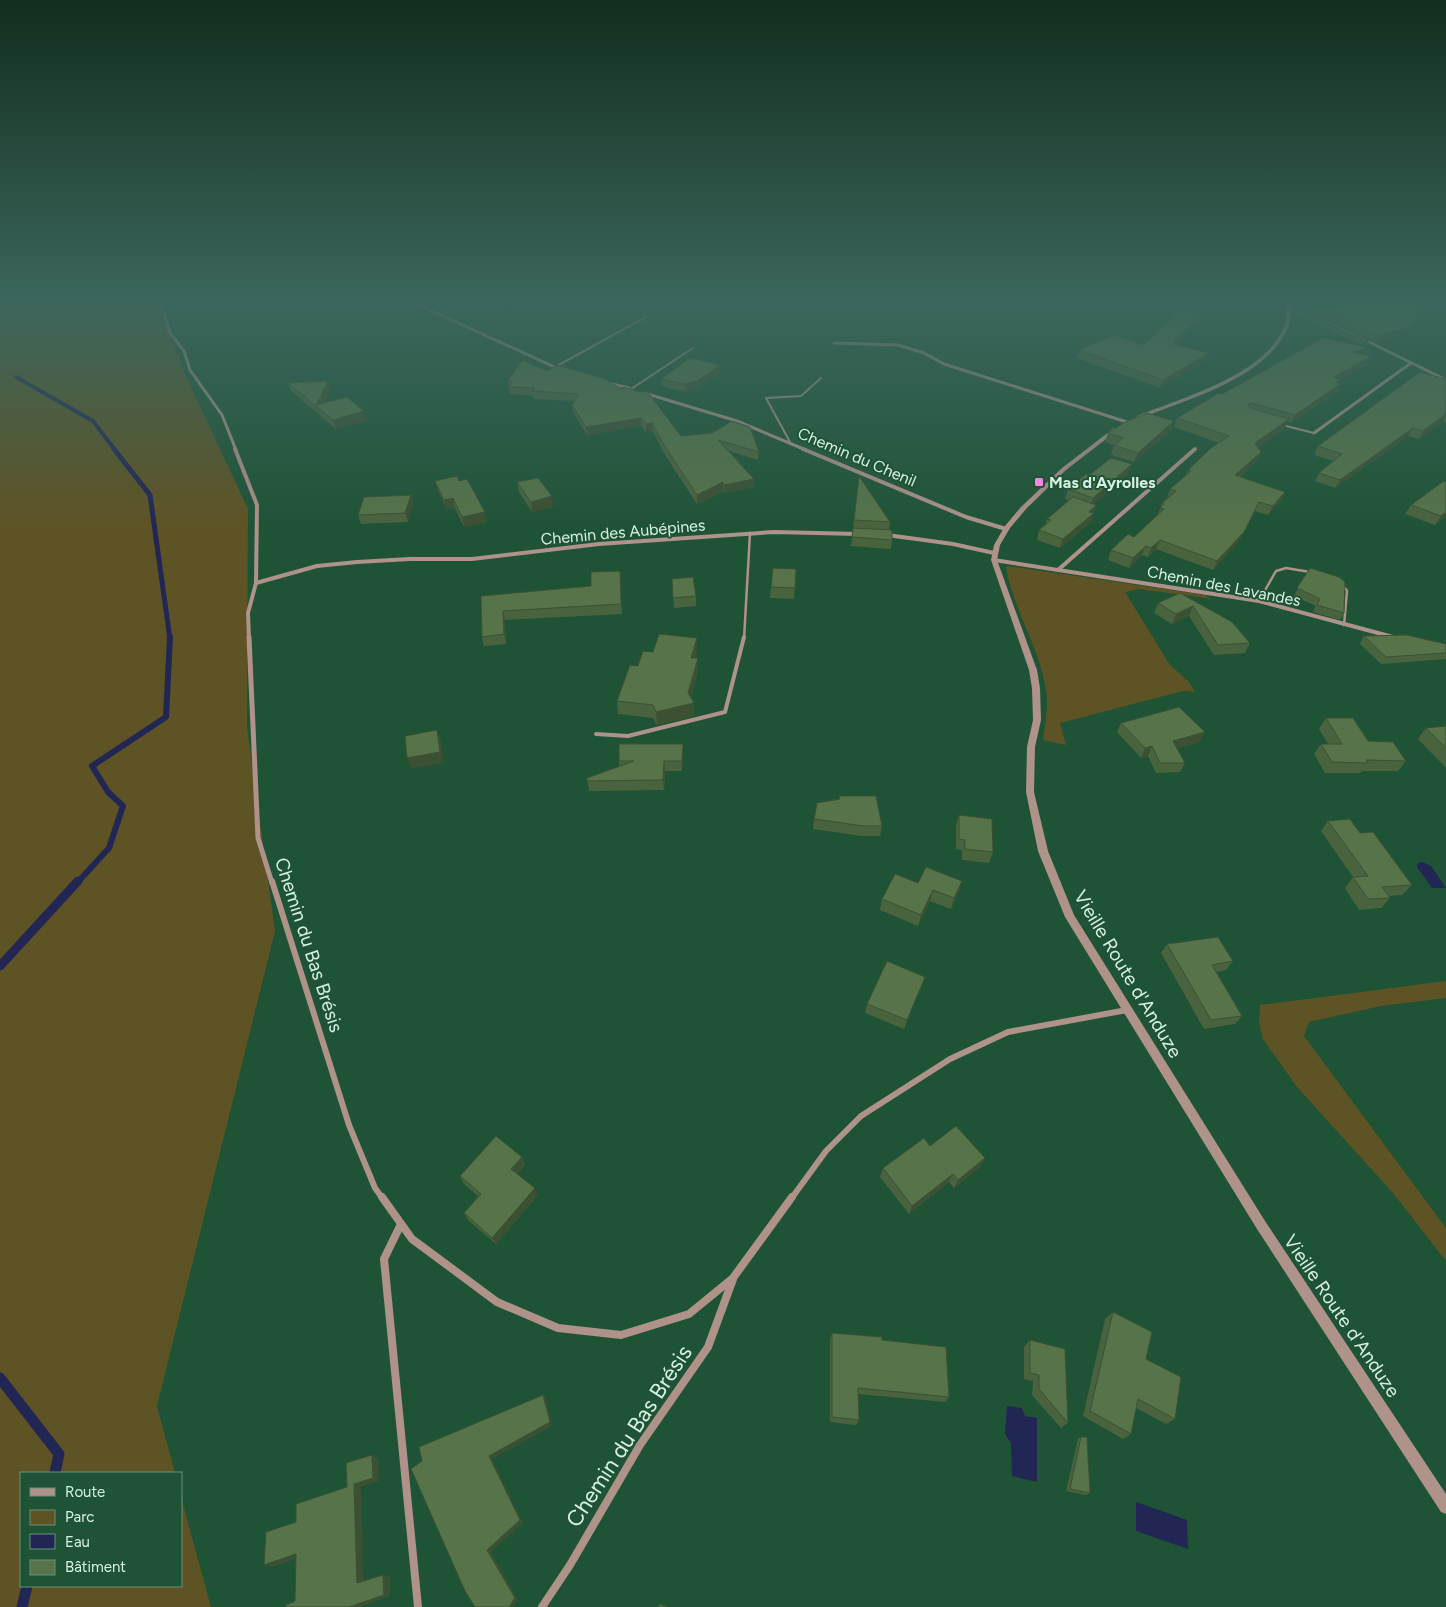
<svg xmlns="http://www.w3.org/2000/svg" width="1446" height="1607" font-family="Figtree,sans-serif">
  <style>
    .green { fill: #5e5324 }
    .water { fill: #222654 }
    .lines { fill: none; stroke-linecap: round; stroke-linejoin: round }
    .stream-far4 { stroke: #222654; stroke-width: 4 }
    .stream-far3 { stroke: #222654; stroke-width: 5 }
    .stream-far2 { stroke: #222654; stroke-width: 6 }
    .stream-far1 { stroke: #222654; stroke-width: 9 }
    .stream { stroke: #222654; stroke-width: 11 }
    .service-far2 { stroke: #af928a; stroke-width: 2 }
    .service-far1 { stroke: #af928a; stroke-width: 2.5 }
    .service { stroke: #af928a; stroke-width: 4 }
    .minor-far4 { stroke: #af928a; stroke-width: 3 }
    .minor-far3 { stroke: #af928a; stroke-width: 4 }
    .minor-far2 { stroke: #af928a; stroke-width: 5 }
    .minor-far1 { stroke: #af928a; stroke-width: 6 }
    .minor { stroke: #af928a; stroke-width: 8 }
    .tertiary { fill: #af928a; fill-rule: evenodd }
    .wall { fill: #4a633f }
    .shaded-wall { fill: #3c5033 }
    .building { fill: #567349; stroke: #3c5033 }
    .poi-dot { fill: #fd86e2; stroke: #1f5336; stroke-width: 2 }
    .labels { text-anchor: middle; dominant-baseline: central; stroke-width: 4; stroke-linejoin: round; paint-order: stroke }
    .far-street-label { font-size: 16px; fill: #d7f1e0; stroke: #1f5336 }
    .far-poi-label { font-size: 16px; font-weight: bold; fill: #d7f1e0; stroke: #1f5336; text-anchor: start }
    .street-label { font-size: 19px; fill: #d7f1e0; stroke: #1f5336 }
    .near-street-label { font-size: 22px; fill: #d7f1e0; stroke: #1f5336 }
  </style>
  <rect width="100%" height="100%" fill="#1f5336"/>
  <g class="green">
    <polygon points="0,304 158,304 185,374 248,509 247,727 275,931 157,1406 175,1473 21,1473 21,1586 181,1586 181,1497 211,1607 0,1607"/>
    <path d="M1008,566L1206,595L1213,602L1207,598L1139,589L1125,592L1170,665L1189,682L1195,692L1183,691L1060,723L1066,745L1043,740C1045,724 1049,705 1046,689C1039,646 1013,609 1006,567Z"/>
    <polygon points="1446,981 1446,998 1381,1006 1309,1022 1304,1036 1446,1228 1446,1261 1393,1193 1297,1087 1263,1039 1259,1022 1260,1005"/>
  </g>
  <g class="water">
    <polygon points="1423,862 1431,866 1446,888 1432,888 1417,867 1418,863"/>
    <polygon points="1007,1406 1022,1408 1025,1416 1037,1418 1037,1482 1012,1476 1011,1443 1005,1434"/>
    <polygon points="1136,1502 1187,1520 1188,1549 1136,1531"/>
  </g>
  <g class="lines">
    <polyline class="stream-far4" points="16,377 93,421 115,450"/>
    <polyline class="stream-far3" points="114,449 150,495 170,639"/>
    <polyline class="stream-far2" points="77,883 109,848 123,806 108,792 92,766 166,717 170,637"/>
    <polyline class="stream-far1" points="0,966 78,881"/>
    <g class="stream">
      <polyline points="0,1378 59,1454 55,1473"/>
      <polyline points="22,1607 27,1586"/>
    </g>
    <g class="service-far2">
      <polyline points="555,367 646,317"/>
      <polyline points="631,389 693,348"/>
      <polyline points="1282,425 1314,433"/>
      <polyline points="790,442 766,398 801,396 821,378"/>
    </g>
    <g class="service-far1">
      <polyline points="1342,584 1347,591 1344,625"/>
      <polyline points="1259,601 1276,571 1286,568 1310,572"/>
      <polyline points="744,639 750,533"/>
    </g>
    <polyline class="service" points="596,734 628,736 725,712 744,637"/>
    <g class="minor-far4">
      <polyline points="161,304 170,333 184,351 190,370 222,415 236,450"/>
      <polyline points="417,304 559,369"/>
      <polyline points="1285,304 1299,308"/>
      <polyline points="1363,339 1446,380"/>
      <polyline points="834,343 898,345 924,353 944,364 1127,422"/>
      <polyline points="608,383 629,388"/>
      <polyline points="644,393 737,421 806,450"/>
      <polyline points="1314,433 1411,363"/>
    </g>
    <g class="minor-far3">
      <polyline points="235,449 257,505 256,583 248,613 249,639"/>
      <polyline points="803,449 966,517 1006,529"/>
      <polyline points="887,535 953,544 994,553"/>
      <polyline points="994,560 1259,601 1393,637"/>
      <polyline points="1058,570 1195,449"/>
      <polyline points="256,583 317,566 357,562 410,559 472,559 599,544 774,532 859,534"/>
    </g>
    <polyline class="minor-far2" points="249,637 258,838 272,883"/>
    <g class="minor-far1">
      <polyline points="272,881 349,1125 375,1188 383,1199"/>
      <polyline points="791,1199 826,1151 861,1116 950,1059 1008,1032 1127,1010"/>
    </g>
    <g class="minor">
      <polyline points="382,1197 412,1239 497,1302 558,1328 621,1335 689,1314 733,1278 792,1197"/>
      <polyline points="401,1224 384,1259 418,1607"/>
      <polyline points="542,1607 570,1565 640,1445 708,1347 733,1279"/>
    </g>
    <g class="tertiary">
      <path d="M1283,304H1287C1293,313 1291,323 1286,332C1261,380 1188,399 1141,418H1137V416C1181,398 1258,377 1281,333C1286,323 1289,314 1283,304Z"/>
      <polygon points="1114,428 1119,429 1066,470 1026,509 1010,528 1000,545 997,560 1037,670 1040,688 1041,720 1035,747 1034,792 1048,851 1074,915 1265,1221 1446,1494 1446,1514 1441,1512 1257,1229 1065,917 1038,851 1026,792 1027,747 1033,720 1032,688 1029,670 991,560 994,545 1005,526 1021,507 1062,468"/>
    </g>
  </g>
  <g class="wall">
    <polygon points="904,304 924,304 919,314"/>
    <polygon points="1275,304 1284,304 1282,307"/>
    <polygon points="1298,304 1428,304 1404,334 1376,342 1302,305"/>
    <polygon points="1293,305 1369,340 1366,344 1362,345 1292,312 1291,309"/>
    <polygon points="1202,313 1199,320 1176,345 1209,353 1206,360 1160,388 1077,358 1079,350 1144,345"/>
    <polygon points="1370,348 1366,356 1367,365 1340,380 1338,383 1340,384 1336,392 1291,423 1287,422 1285,428 1258,447 1261,452 1257,460 1240,477 1285,492 1281,501 1268,515 1255,511 1239,541 1213,570 1156,549 1148,557 1142,555 1129,568 1108,560 1111,550 1134,537 1158,514 1162,503 1167,499 1170,489 1186,475 1188,470 1219,443 1174,427 1177,418 1222,394"/>
    <polygon points="522,360 681,436 712,433 759,452 758,460 729,451 754,479 754,487 724,493 723,491 697,504 662,450 653,431 646,432 641,426 587,435 573,412 572,405 574,401 534,399 533,396 510,394 508,381"/>
    <polygon points="721,372 697,389 685,392 661,386 661,379"/>
    <polygon points="1446,379 1446,423 1443,421 1419,439 1408,436 1335,488 1315,481 1319,473 1333,461 1314,455 1318,446"/>
    <polygon points="288,383 330,390 324,403 364,411 367,420 336,429 291,391"/>
    <polygon points="1171,430 1134,462 1111,455 1114,445 1105,442 1108,433"/>
    <polygon points="1128,474 1094,504 1096,505 1091,522 1060,548 1037,540 1039,530 1046,524 1047,519 1069,500 1065,499 1068,489 1089,475"/>
    <polygon points="859,476 890,522 889,530 892,540 891,549 851,546"/>
    <polygon points="435,481 459,481 487,522 464,527 455,508 447,509 438,490"/>
    <polygon points="1446,481 1446,516 1435,525 1405,514 1411,505"/>
    <polygon points="517,482 553,507 532,512 519,492"/>
    <polygon points="411,495 413,504 408,522 361,524 358,515"/>
    <polygon points="1310,568 1344,613 1340,620 1313,612 1316,606 1294,596"/>
    <polygon points="796,569 794,599 770,598 771,587"/>
    <polygon points="620,571 622,614 505,620 506,644 484,646 482,637 481,596 591,586"/>
    <polygon points="672,579 696,596 696,606 674,608"/>
    <polygon points="1180,593 1250,643 1245,653 1214,655 1189,616 1172,624 1154,613 1158,603"/>
    <polygon points="1364,636 1446,644 1446,659 1381,664 1360,644"/>
    <polygon points="697,651 695,658 698,658 698,671 691,697 694,703 694,716 657,725 653,718 618,714 617,701 653,652"/>
    <polygon points="1326,718 1368,741 1406,761 1398,771 1362,771 1360,773 1325,773 1314,754 1321,744 1328,744 1319,729"/>
    <polygon points="1121,723 1200,742 1177,748 1185,763 1180,772 1156,773 1148,756 1141,758 1117,732"/>
    <polygon points="1446,726 1446,768 1418,739 1426,728"/>
    <polygon points="683,744 682,771 665,771 664,790 589,791 587,778 619,766 619,761"/>
    <polygon points="839,796 882,826 880,836 862,836 813,829 814,819 839,800"/>
    <polygon points="959,815 993,852 989,863 962,860 962,850 956,849 956,825"/>
    <polygon points="1328,821 1360,833 1412,885 1402,895 1389,896 1390,898 1381,908 1359,910 1345,888 1353,877 1321,831"/>
    <polygon points="962,881 959,891 951,909 930,901 918,926 880,910 882,899 918,883"/>
    <polygon points="1167,944 1233,961 1226,970 1216,972 1242,1016 1235,1024 1204,1029 1161,953"/>
    <polygon points="925,977 922,986 904,1029 865,1013 867,1004"/>
    <polygon points="930,1146 985,1158 980,1167 954,1188 949,1182 909,1214 880,1177 883,1168"/>
    <polygon points="522,1157 525,1165 517,1174 538,1195 496,1244 468,1220 464,1213 478,1196 464,1184 460,1176"/>
    <polygon points="1113,1312 1146,1359 1175,1419 1166,1424 1136,1408 1131,1434 1123,1439 1083,1416 1105,1319"/>
    <polygon points="832,1333 882,1340 949,1397 945,1402 858,1394 859,1420 856,1425 830,1422 830,1339"/>
    <polygon points="1030,1340 1068,1423 1061,1428 1032,1395 1033,1381 1024,1379 1024,1347"/>
    <polygon points="1081,1437 1090,1493 1086,1495 1066,1491 1078,1439"/>
  </g>
  <g class="shaded-wall">
    <polygon points="923,304 924,304 919,314 920,310"/>
    <polygon points="1156,304 1170,304 1155,306"/>
    <polygon points="1426,304 1428,304 1404,334 1376,342 1379,335"/>
    <polygon points="1202,313 1199,320 1170,351 1173,344"/>
    <polygon points="1369,340 1366,344 1362,345 1364,341"/>
    <polygon points="1370,348 1366,356 1353,352"/>
    <polygon points="1209,353 1206,360 1160,388 1163,380"/>
    <polygon points="1371,357 1367,365 1340,380 1338,385 1340,384 1336,392 1291,423 1295,415 1333,377"/>
    <polygon points="721,365 721,372 697,389 685,392 685,384"/>
    <polygon points="328,381 330,390 321,410 316,406"/>
    <polygon points="364,411 367,420 336,429 333,420"/>
    <polygon points="1446,414 1443,421 1419,439 1423,431"/>
    <polygon points="641,418 641,426 587,435 586,427"/>
    <polygon points="1289,419 1285,428 1251,452 1255,443"/>
    <polygon points="1174,421 1171,430 1134,462 1138,453"/>
    <polygon points="652,423 653,431 646,432 646,424"/>
    <polygon points="1413,428 1408,436 1335,488 1340,480"/>
    <polygon points="1261,452 1257,460 1232,484 1235,475"/>
    <polygon points="1132,464 1128,474 1090,508 1093,498"/>
    <polygon points="754,479 754,487 724,493 724,485"/>
    <polygon points="723,482 723,491 697,504 697,495"/>
    <polygon points="1285,492 1281,501 1268,515 1273,506"/>
    <polygon points="411,495 413,504 408,522 405,513"/>
    <polygon points="552,496 553,507 532,512 531,502"/>
    <polygon points="453,498 455,508 447,509 444,500"/>
    <polygon points="1259,502 1239,541 1213,570 1217,561"/>
    <polygon points="1096,505 1091,522 1060,548 1063,539 1089,512"/>
    <polygon points="485,512 487,522 464,527 462,517"/>
    <polygon points="1446,512 1446,516 1435,525 1441,516"/>
    <polygon points="1160,540 1156,549 1148,557 1151,548"/>
    <polygon points="1146,546 1142,555 1129,568 1133,558"/>
    <polygon points="620,571 621,580 622,614 621,604"/>
    <polygon points="1193,606 1189,616 1172,624 1176,614"/>
    <polygon points="503,611 505,620 506,644 504,634"/>
    <polygon points="697,638 697,651 692,671 691,658"/>
    <polygon points="698,658 698,671 689,704 694,703 694,716 657,725 656,712 688,693"/>
    <polygon points="437,730 441,741 444,763 411,769 407,758"/>
    <polygon points="1205,732 1200,742 1168,751 1173,741"/>
    <polygon points="683,744 683,754 682,771 682,761"/>
    <polygon points="1152,746 1148,756 1141,758 1145,748"/>
    <polygon points="664,761 665,771 664,790 663,780"/>
    <polygon points="962,881 959,891 951,909 954,898"/>
    <polygon points="933,890 930,901 918,926 921,915"/>
    <polygon points="925,977 922,986 904,1029 907,1020"/>
    <polygon points="522,1157 525,1165 515,1176 511,1169"/>
    <polygon points="985,1158 980,1167 954,1188 958,1180"/>
    <polygon points="953,1174 949,1182 909,1214 912,1206"/>
    <polygon points="535,1188 538,1195 496,1244 492,1238"/>
    <polygon points="543,1395 546,1399 552,1426 492,1459 523,1523 491,1552 518,1600 513,1607 509,1607 487,1550 489,1456"/>
    <polygon points="372,1455 378,1459 379,1481 361,1487 364,1585 357,1583 354,1484"/>
    <polygon points="296,1554 303,1556 273,1567 264,1565"/>
    <polygon points="383,1575 390,1576 390,1596 359,1607 349,1607"/>
  </g>
  <g class="building">
    <polygon points="910,304 923,304 920,310"/>
    <polygon points="1315,304 1426,304 1407,327 1379,335"/>
    <polygon points="1293,305 1302,307 1369,340 1364,341 1294,308"/>
    <polygon points="1181,309 1202,313 1173,344 1209,353 1163,380 1079,350 1114,335 1144,345"/>
    <polygon points="1323,338 1370,348 1353,352 1371,357 1333,377 1340,380 1336,382 1340,384 1295,415 1251,403 1248,404 1250,408 1289,419 1255,443 1261,452 1235,475 1285,492 1273,506 1259,502 1244,532 1217,561 1160,540 1151,548 1146,546 1133,558 1111,550 1128,534 1134,537 1164,509 1160,508 1164,504 1162,503 1176,491 1170,489 1191,471 1188,470 1211,448 1229,436 1177,418 1219,393 1222,394"/>
    <polygon points="690,358 721,365 697,381 685,384 661,379"/>
    <polygon points="522,360 547,371 557,365 605,379 621,389 624,387 641,392 647,391 681,436 712,433 732,421 750,427 759,452 718,440 754,479 724,485 723,482 697,495 662,442 652,423 646,424 641,418 586,427 572,405 579,394 533,391 535,388 509,387 512,381 508,381"/>
    <polygon points="1420,372 1446,379 1446,414 1423,431 1413,428 1340,480 1319,473 1342,454 1318,446"/>
    <polygon points="328,381 316,405 347,397 364,411 333,420 288,383"/>
    <polygon points="1147,413 1174,421 1138,453 1114,445 1123,438 1108,433 1125,422"/>
    <polygon points="1111,458 1132,464 1093,498 1068,489 1086,474 1089,475"/>
    <polygon points="457,476 459,481 467,479 485,512 462,517 453,498 444,500 435,481"/>
    <polygon points="859,476 890,522 854,520"/>
    <polygon points="538,478 552,496 531,502 517,482"/>
    <polygon points="1446,481 1446,512 1441,516 1411,505 1441,483"/>
    <polygon points="411,495 405,513 358,515 364,497"/>
    <polygon points="1073,497 1096,505 1089,512 1094,513 1063,539 1039,530 1051,520 1047,519"/>
    <polygon points="853,528 892,530 892,540 852,537"/>
    <polygon points="773,568 796,569 795,588 771,587"/>
    <polygon points="1310,568 1339,577 1345,582 1344,613 1317,605 1320,599 1297,588"/>
    <polygon points="620,571 621,604 503,611 504,634 482,637 481,596 591,586 591,572"/>
    <polygon points="693,577 696,596 673,598 672,579"/>
    <polygon points="1180,593 1232,622 1250,643 1218,645 1193,606 1176,614 1158,603"/>
    <polygon points="659,634 697,638 691,658 698,658 688,693 694,703 656,712 653,705 617,701 630,665 638,666 643,651 653,652"/>
    <polygon points="1407,635 1446,644 1446,653 1386,657 1364,636"/>
    <polygon points="1179,707 1205,732 1173,741 1185,763 1160,763 1152,746 1145,748 1121,723"/>
    <polygon points="1326,718 1353,718 1368,741 1393,742 1406,761 1366,760 1368,763 1332,762 1321,744 1342,744"/>
    <polygon points="1446,726 1446,748 1426,728"/>
    <polygon points="437,730 440,752 407,758 405,736"/>
    <polygon points="619,744 683,744 682,761 664,761 663,780 587,781 587,778 634,761 619,761"/>
    <polygon points="839,796 876,796 882,826 864,826 814,819 817,803 840,799"/>
    <polygon points="959,815 992,819 993,852 965,849 965,840 959,839"/>
    <polygon points="1350,819 1360,833 1373,832 1412,885 1382,887 1390,898 1368,899 1353,877 1368,876 1328,821"/>
    <polygon points="926,867 962,881 954,898 933,890 921,915 882,899 895,874 918,883"/>
    <polygon points="1218,937 1233,961 1212,965 1242,1016 1211,1020 1167,944"/>
    <polygon points="887,961 925,977 907,1020 867,1004"/>
    <polygon points="956,1126 985,1158 958,1180 953,1174 912,1206 883,1168 924,1138 930,1146"/>
    <polygon points="496,1136 522,1157 511,1169 535,1188 492,1238 464,1213 481,1194 460,1176"/>
    <polygon points="1113,1312 1152,1332 1146,1359 1181,1377 1175,1419 1138,1399 1131,1434 1090,1411"/>
    <polygon points="832,1333 882,1337 882,1340 946,1347 949,1397 858,1388 859,1420 832,1417"/>
    <polygon points="1030,1340 1065,1349 1068,1423 1039,1389 1039,1375 1030,1373"/>
    <polygon points="543,1395 550,1422 489,1456 520,1520 487,1550 515,1598 509,1607 475,1607 465,1591 411,1469 422,1461 419,1447"/>
    <polygon points="1081,1437 1087,1437 1090,1493 1070,1489"/>
    <polygon points="372,1455 373,1478 354,1484 357,1583 383,1575 384,1595 349,1607 286,1607 286,1605 295,1601 296,1554 264,1565 266,1532 296,1522 296,1504 347,1487 346,1463"/>
    <polygon points="659,1604 669,1607 659,1607"/>
  </g>
  <linearGradient id="sky" x2="0" y2="1"><stop stop-color="#112e1e"/><stop offset="0.57" stop-color="#3c665d"/><stop offset="1" stop-color="#3c665d" stop-opacity="0"/></linearGradient>
  <rect width="1446" height="529" fill="url(#sky)"/>
  <rect class="poi-dot" x="1034" y="477" width="10" height="10" rx="2.5"/>
  <g class="labels">
    <g class="far-street-label">
      <text transform="translate(857 457) rotate(23)">Chemin du Chenil</text>
      <text transform="translate(623 532) rotate(-5)">Chemin des Aubépines</text>
      <text transform="translate(1224 586) rotate(11)">Chemin des Lavandes</text>
    </g>
    <g class="far-poi-label">
      <text x="1049" y="482">Mas d'Ayrolles</text>
    </g>
    <g class="street-label">
      <text transform="translate(309 945) rotate(72)">Chemin du Bas Brésis</text>
      <text transform="translate(1128 974) rotate(59)">Vieille Route d'Anduze</text>
      <text transform="translate(1342 1316) rotate(56)">Vieille Route d'Anduze</text>
    </g>
    <g class="near-street-label">
      <text transform="translate(629 1436) rotate(-57)">Chemin du Bas Brésis</text>
    </g>
  </g>
  <rect x="20" y="1472" width="162" height="115" fill="#1f5336" stroke="#69927a"/>
  <rect x="30" y="1488" width="25" height="8" fill="#af928a" stroke="#69927a"/>
  <text x="65" y="1497" font-size="15" fill="#d7f1e0">Route</text>
  <rect x="30" y="1510" width="25" height="15" fill="#5e5324" stroke="#69927a"/>
  <text x="65" y="1522" font-size="15" fill="#d7f1e0">Parc</text>
  <rect x="30" y="1534" width="25" height="15" fill="#222654" stroke="#69927a"/>
  <text x="65" y="1547" font-size="15" fill="#d7f1e0">Eau</text>
  <rect x="30" y="1560" width="25" height="15" fill="#567349" stroke="#69927a"/>
  <text x="65" y="1572" font-size="15" fill="#d7f1e0">Bâtiment</text>
</svg>
